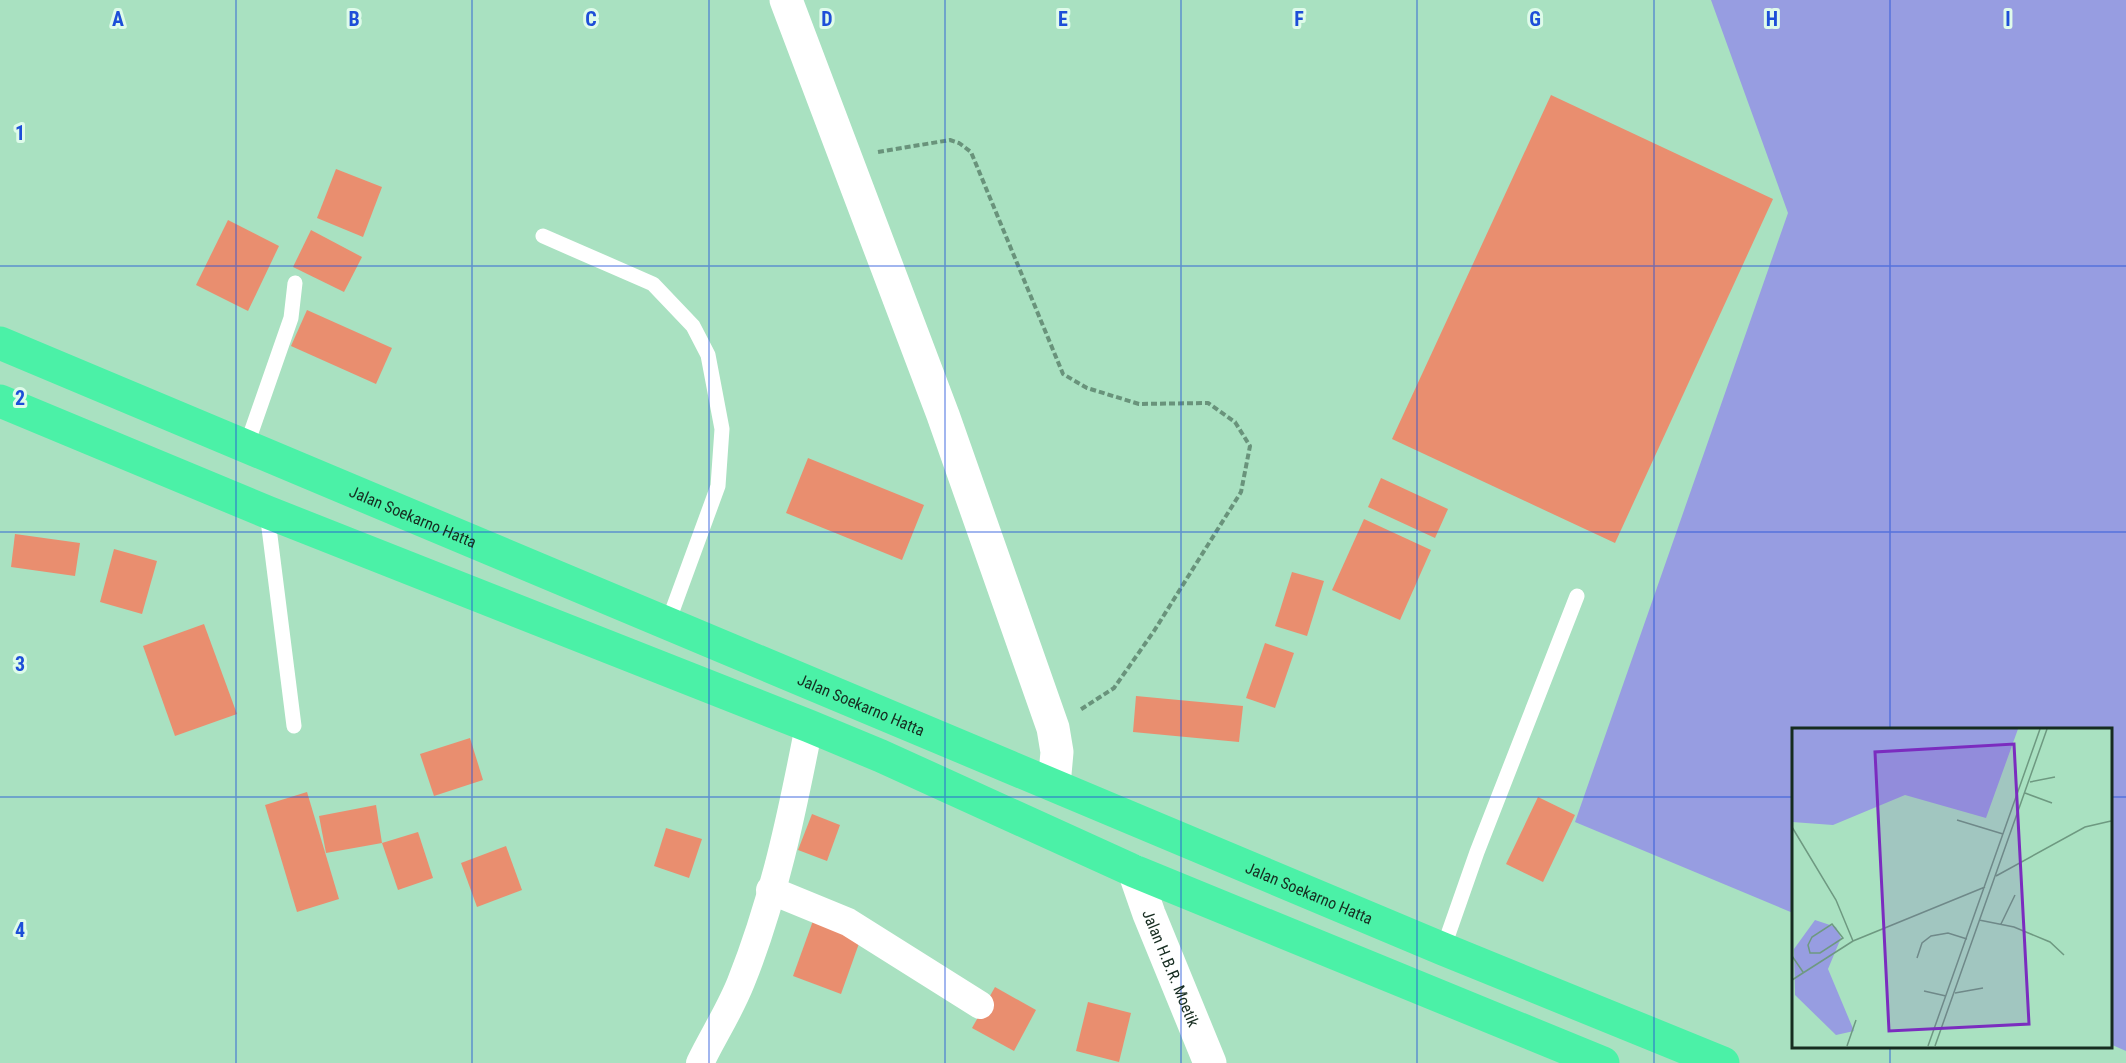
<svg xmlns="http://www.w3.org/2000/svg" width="2126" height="1063" font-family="'Roboto Condensed',sans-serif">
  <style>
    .green { fill: #979de1 }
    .building { fill: #e98e6f }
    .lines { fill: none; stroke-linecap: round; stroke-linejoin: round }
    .path { stroke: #69937b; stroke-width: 4; stroke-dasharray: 6 3; stroke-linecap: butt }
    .lane { stroke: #fff; stroke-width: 15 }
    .street { stroke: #fff; stroke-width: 28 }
    .secondary { stroke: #fff; stroke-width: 33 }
    .highway { stroke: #4bf1a7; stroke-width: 33 }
    .grid { fill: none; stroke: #1d4ed8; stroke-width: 1.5; stroke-opacity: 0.55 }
    .labels { text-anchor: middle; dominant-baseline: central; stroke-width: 6; stroke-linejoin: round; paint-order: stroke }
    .street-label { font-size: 16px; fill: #162c20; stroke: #dffbea }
    .inset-road { fill: none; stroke: #6e9981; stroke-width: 1.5 }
    .view { fill: #7b2cbf; fill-opacity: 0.15; stroke: #7b2cbf; stroke-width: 3 }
    .inset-edge { fill: none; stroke: #162c20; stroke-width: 3 }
    .grid-label { font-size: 20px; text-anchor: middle; font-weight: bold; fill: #1d4ed8; stroke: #dffbea; stroke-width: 6; stroke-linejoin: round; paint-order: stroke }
  </style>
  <rect width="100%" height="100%" fill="#a9e1c1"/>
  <polygon class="green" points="1711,0 2126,0 2126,1051 2110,1044 2110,730 1793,730 1793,913 1575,822 1788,213"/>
  <g class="building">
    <polygon points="1551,95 1773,199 1615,543 1392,439"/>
    <polygon points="336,169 382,187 363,237 317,218"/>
    <polygon points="228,220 279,246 248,311 196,285"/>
    <polygon points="311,230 362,257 344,292 293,267"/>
    <polygon points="307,310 392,348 376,384 291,346"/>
    <polygon points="808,458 924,505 902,560 786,513"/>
    <polygon points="1381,478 1448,509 1435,538 1368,507"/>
    <polygon points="1364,519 1431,550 1400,620 1332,590"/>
    <polygon points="15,534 80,543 75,576 11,567"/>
    <polygon points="114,549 157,561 142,614 100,602"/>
    <polygon points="1292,572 1324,581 1307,636 1275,626"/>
    <polygon points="204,624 237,714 175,736 143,646"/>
    <polygon points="1265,643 1294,653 1275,708 1246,698"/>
    <polygon points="1136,696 1243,706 1239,742 1133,732"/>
    <polygon points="470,738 483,780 434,796 420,754"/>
    <polygon points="307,792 339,899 297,912 265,805"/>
    <polygon points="1538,797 1575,815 1543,882 1506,864"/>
    <polygon points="376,805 382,843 326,853 319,816"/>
    <polygon points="812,814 840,825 827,861 798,850"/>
    <polygon points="666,828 702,839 689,878 654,866"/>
    <polygon points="418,832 433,878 398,890 382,843"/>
    <polygon points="506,846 522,890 477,907 461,863"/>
    <polygon points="814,918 862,935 841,994 793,976"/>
    <polygon points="995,987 1036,1010 1014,1051 972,1028"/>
    <polygon points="1088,1002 1131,1013 1119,1062 1076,1051"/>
  </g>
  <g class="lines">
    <polyline class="path" points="878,152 950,140 959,143 971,152 1063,374 1087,388 1139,404 1208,403 1235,422 1250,446 1241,492 1154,631 1114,688 1080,710"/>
    <g class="lane">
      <polyline points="543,236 653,284 693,326 708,355 722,429 718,486 667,625"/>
      <polyline points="246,447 291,318 295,283"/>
      <polyline points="267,512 294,726"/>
      <polyline points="1443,949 1477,852 1577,596"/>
    </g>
    <g class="street">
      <polyline points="770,890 848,922 980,1005"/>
      <path d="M700,1063C713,1036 730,1010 741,982C774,900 792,813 809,726"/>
    </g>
    <g class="secondary">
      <polyline points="786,0 943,415 1053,728 1057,752 1054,785"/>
      <path id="s1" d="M1134,871L1149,914L1210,1063"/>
    </g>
    <g class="highway">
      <path id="s2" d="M0,343L1443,949L1723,1063"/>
      <polyline points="0,401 267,512 809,726 881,756 1134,871 1603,1063"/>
    </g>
  </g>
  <path class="grid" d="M236,0V1063M472,0V1063M709,0V1063M945,0V1063M1181,0V1063M1417,0V1063M1654,0V1063M1890,0V730M0,266H2126M0,532H2126M0,797H1793M2110,797H2126M1890,1046V1063"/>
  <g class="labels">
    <g class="street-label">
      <text stroke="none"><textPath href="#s2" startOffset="448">Jalan Soekarno Hatta</textPath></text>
      <text stroke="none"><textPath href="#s2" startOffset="934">Jalan Soekarno Hatta</textPath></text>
      <text stroke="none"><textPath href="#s2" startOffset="1420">Jalan Soekarno Hatta</textPath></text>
      <text stroke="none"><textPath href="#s1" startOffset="104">Jalan H.B.R. Moetik</textPath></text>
    </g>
  </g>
  <g transform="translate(1792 728)">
    <rect width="320" height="320" fill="#a9e1c1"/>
    <path d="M0,1H226L194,90L113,67L41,97L0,94ZM23,192L44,199L49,210L36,241L62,303L44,307L3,267L2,221Z" fill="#979de1"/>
    <path class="inset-road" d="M238,54L263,49M233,65L260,75M165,92L211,106M0,99L44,172L61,213M204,148L293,99L319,93M187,192L222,199L258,214L272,227M40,196L51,210L28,225H18L16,217L20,209ZM209,196L223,167M0,228L11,244M125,230L130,215L139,208L156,205L175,211M0,252L61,213L193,159M132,263L154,268M163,265L191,260M55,318L64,292M136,318L248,1M143,318L255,1"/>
    <path class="view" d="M222,16L237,296L97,303L83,24Z"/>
    <rect width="320" height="320" class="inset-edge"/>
  </g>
  <g class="grid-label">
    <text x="118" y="26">A</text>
    <text x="354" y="26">B</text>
    <text x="591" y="26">C</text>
    <text x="827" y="26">D</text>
    <text x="1063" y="26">E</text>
    <text x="1299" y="26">F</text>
    <text x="1535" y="26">G</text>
    <text x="1772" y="26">H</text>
    <text x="2008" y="26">I</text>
    <text x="20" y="140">1</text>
    <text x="20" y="405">2</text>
    <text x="20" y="671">3</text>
    <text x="20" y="937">4</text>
  </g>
</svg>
